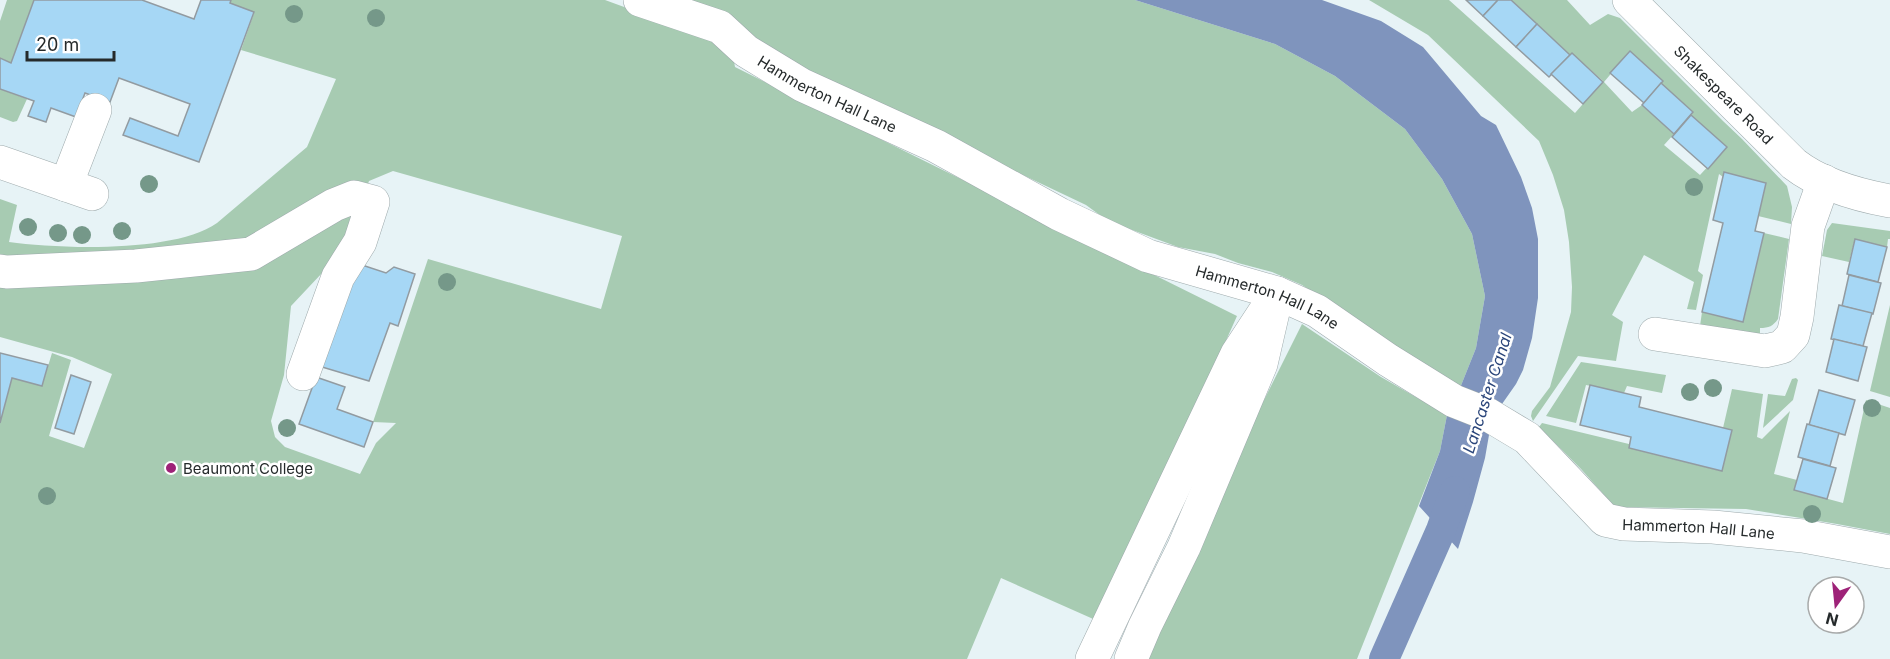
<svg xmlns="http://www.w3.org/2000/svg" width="1890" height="659" font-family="Inter,sans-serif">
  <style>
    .green { fill: #a7cbb2; fill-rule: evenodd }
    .water { fill: #7f94bd }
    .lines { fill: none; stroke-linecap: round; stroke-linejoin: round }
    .canal { stroke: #7f94bd; stroke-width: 30 }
    .building { fill: #a6d7f5; stroke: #929ba1; stroke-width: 1.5 }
    .minor-casing { stroke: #9eaaac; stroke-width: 34 }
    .minor { stroke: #fff; stroke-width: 33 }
    .tree { fill: #759889 }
    .poi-dot { fill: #9e2278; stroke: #fff; stroke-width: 2 }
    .labels { text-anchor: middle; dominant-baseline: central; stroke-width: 5; stroke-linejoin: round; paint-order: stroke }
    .street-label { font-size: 15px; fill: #252a2b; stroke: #fff }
    .poi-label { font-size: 15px; fill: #252a2b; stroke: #fff; text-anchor: start }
    .water-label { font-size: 16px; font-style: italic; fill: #2a457a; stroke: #fff }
  </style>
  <rect width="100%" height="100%" fill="#e7f3f6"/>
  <g class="green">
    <polygon points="7,0 34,0 11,63 0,58 0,21"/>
    <path d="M231,0H605L717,41L732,51L735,67L1237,316L1100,622L1001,578L967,659H0V423L12,378L42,386L52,353L71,360L49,436L84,448L112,374L72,357L0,337V199L17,205L9,242C60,249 175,253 217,223L307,147L336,79L241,50L254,13L230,3ZM393,171L622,236L601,309L428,259L373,422L396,423L376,443L360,474L285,447L275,437L271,421L284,375L291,306L323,272L350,234L369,181Z"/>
    <polygon points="677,0 1135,0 1275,44 1335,76 1405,129 1442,179 1472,234 1485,296 1476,348 1460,388 1302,285 1272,272 1238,263 1215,254 1178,247 1108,221 1086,205 1025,176 1004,167 790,62"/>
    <path d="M1369,0H1449L1575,113L1603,81L1572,53L1570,55L1511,0H1567L1590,25L1608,14L1620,18L1723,121L1742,139L1787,186L1792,207L1791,224L1758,216L1766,183L1725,173L1723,177L1719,174L1698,271L1703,275L1696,310L1687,309L1694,282L1644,255L1612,315L1623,322L1616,361L1578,356L1533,421L1531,416L1532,411L1550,387L1571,312L1572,287L1569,242L1564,210L1553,175L1539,141L1428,35ZM1630,51L1663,81L1661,83L1693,112L1691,115L1726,147L1700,175L1664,145L1674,134L1642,105L1632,112L1604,82Z"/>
    <polygon points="0,89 27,99 17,121 13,122 0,117"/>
    <polygon points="1832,223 1890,231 1890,239 1888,239 1887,247 1855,239 1849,262 1822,256 1827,230"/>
    <path d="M1764,233L1789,239L1778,319C1773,326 1769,328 1760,328V338L1700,326L1702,312L1743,321Z"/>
    <polygon points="1890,305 1890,397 1870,391"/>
    <polygon points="1302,324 1381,377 1447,415 1440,451 1357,659 1138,659 1143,642"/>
    <polygon points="1581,362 1666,375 1662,393 1627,386 1624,393 1586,385 1576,423 1546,416"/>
    <polygon points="1796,378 1798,380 1793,400 1763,428 1768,394 1785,396 1792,379"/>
    <polygon points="1732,389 1763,394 1757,437 1762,439 1790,411 1774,474 1797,480 1795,490 1843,503 1866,400 1890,408 1890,534 1837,524 1746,509 1615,507 1581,469 1539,427 1542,423 1629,444 1629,448 1721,471 1731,430 1723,428"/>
  </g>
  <polygon class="water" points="1135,0 1322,0 1381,21 1423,47 1481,116 1496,125 1521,177 1532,208 1538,239 1538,298 1532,338 1523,370 1516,384 1502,404 1489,435 1485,458 1473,502 1458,549 1419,506 1440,451 1447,415 1460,388 1476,348 1485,296 1472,234 1442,179 1405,129 1335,76 1275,44"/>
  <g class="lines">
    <polyline class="canal" points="1384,659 1441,530 1455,491"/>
  </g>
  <g class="building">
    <polygon points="34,0 142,0 194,19 201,0 231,0 230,3 254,12 199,162 123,135 130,118 178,136 190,104 119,78 110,102 85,93 76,117 51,108 46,122 28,116 34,101 0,89 0,58 11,63"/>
    <polygon points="1466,0 1498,0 1483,16"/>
    <polygon points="1498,0 1511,0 1537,24 1516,47 1483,16"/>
    <polygon points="1537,24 1570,55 1549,77 1516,47"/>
    <polygon points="1630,51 1663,81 1644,103 1610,73"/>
    <polygon points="1572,53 1603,82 1583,104 1551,74"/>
    <polygon points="1661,83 1693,112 1674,134 1642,105"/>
    <polygon points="1691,115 1727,147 1708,169 1672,137"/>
    <polygon points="1724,172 1766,183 1755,231 1764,233 1743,322 1702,312 1723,223 1713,220"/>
    <polygon points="1855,239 1887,247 1878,282 1847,274"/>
    <polygon points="356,263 386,273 394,267 415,274 398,326 390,323 369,381 322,367"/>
    <polygon points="1849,275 1881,283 1873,314 1842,306"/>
    <polygon points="1839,305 1872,313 1863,346 1831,339"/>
    <polygon points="1834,339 1867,347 1858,381 1826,372"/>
    <polygon points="0,353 48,365 42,386 12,378 0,423"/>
    <polygon points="71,375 91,382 74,434 55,428"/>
    <polygon points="316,377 345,387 337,409 373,422 364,447 299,424"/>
    <polygon points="1590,385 1641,397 1639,407 1732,430 1722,471 1629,448 1631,437 1580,425"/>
    <polygon points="1819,390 1855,400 1845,435 1809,425"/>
    <polygon points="1807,424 1839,433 1830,466 1798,457"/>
    <polygon points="1803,459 1836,468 1827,499 1794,490"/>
  </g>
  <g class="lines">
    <defs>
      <g id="minor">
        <path id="s1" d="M640,0L720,27L746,51L802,85L936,146L1059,214L1148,256L1277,293L1317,311L1388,360L1454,401L1487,414L1527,438L1605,520L1624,524L1713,527L1803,536L1890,552"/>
        <path id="s2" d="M1629,0L1794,164C1821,185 1857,195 1890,201"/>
        <polyline points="0,162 92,194"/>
        <polyline points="66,185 95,110"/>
        <polyline points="0,271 7,272 136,266 251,254 334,205 354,197 373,202 360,242 338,277 303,374"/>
        <polyline points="1655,334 1765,351 1782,347 1793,335 1797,317 1808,226 1824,181"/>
        <polyline points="1092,659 1237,354 1277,293"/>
        <polyline points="1131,659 1145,626 1184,547 1261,364 1273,312"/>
      </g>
    </defs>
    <use href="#minor" class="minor-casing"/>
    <use href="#minor" class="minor"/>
  </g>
  <g class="tree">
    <circle cx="294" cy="14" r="9"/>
    <circle cx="376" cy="18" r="9"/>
    <circle cx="149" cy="184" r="9"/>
    <circle cx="1694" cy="187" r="9"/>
    <circle cx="28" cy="227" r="9"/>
    <circle cx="122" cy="231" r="9"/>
    <circle cx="58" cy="233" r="9"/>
    <circle cx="82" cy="235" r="9"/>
    <circle cx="447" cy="282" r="9"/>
    <circle cx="1713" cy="388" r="9"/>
    <circle cx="1690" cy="392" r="9"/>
    <circle cx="1872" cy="408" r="9"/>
    <circle cx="287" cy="428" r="9"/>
    <circle cx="47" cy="496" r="9"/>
    <circle cx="1812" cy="514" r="9"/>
  </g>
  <circle class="poi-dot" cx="171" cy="468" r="6"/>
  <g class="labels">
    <g class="street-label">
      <text stroke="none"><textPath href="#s1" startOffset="212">Hammerton Hall Lane</textPath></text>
      <text stroke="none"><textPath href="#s2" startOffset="134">Shakespeare Road</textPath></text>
      <text stroke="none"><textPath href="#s1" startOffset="698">Hammerton Hall Lane</textPath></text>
      <text stroke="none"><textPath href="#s1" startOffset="1203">Hammerton Hall Lane</textPath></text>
    </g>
    <g class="poi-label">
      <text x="183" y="468">Beaumont College</text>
    </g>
    <g class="water-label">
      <text transform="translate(1487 393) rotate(-72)">Lancaster Canal</text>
    </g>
  </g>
  <g transform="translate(1836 605) rotate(195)"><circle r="28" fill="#ffffff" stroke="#a8aaaa" stroke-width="1.5"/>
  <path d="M0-4.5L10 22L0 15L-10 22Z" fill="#9e2278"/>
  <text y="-9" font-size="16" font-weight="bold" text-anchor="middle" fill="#252a2b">N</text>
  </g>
  <path d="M27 51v9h87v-9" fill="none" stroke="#252a2b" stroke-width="3"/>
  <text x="36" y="51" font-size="18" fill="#252a2b" stroke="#ffffff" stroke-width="4.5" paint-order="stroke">20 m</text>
</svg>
